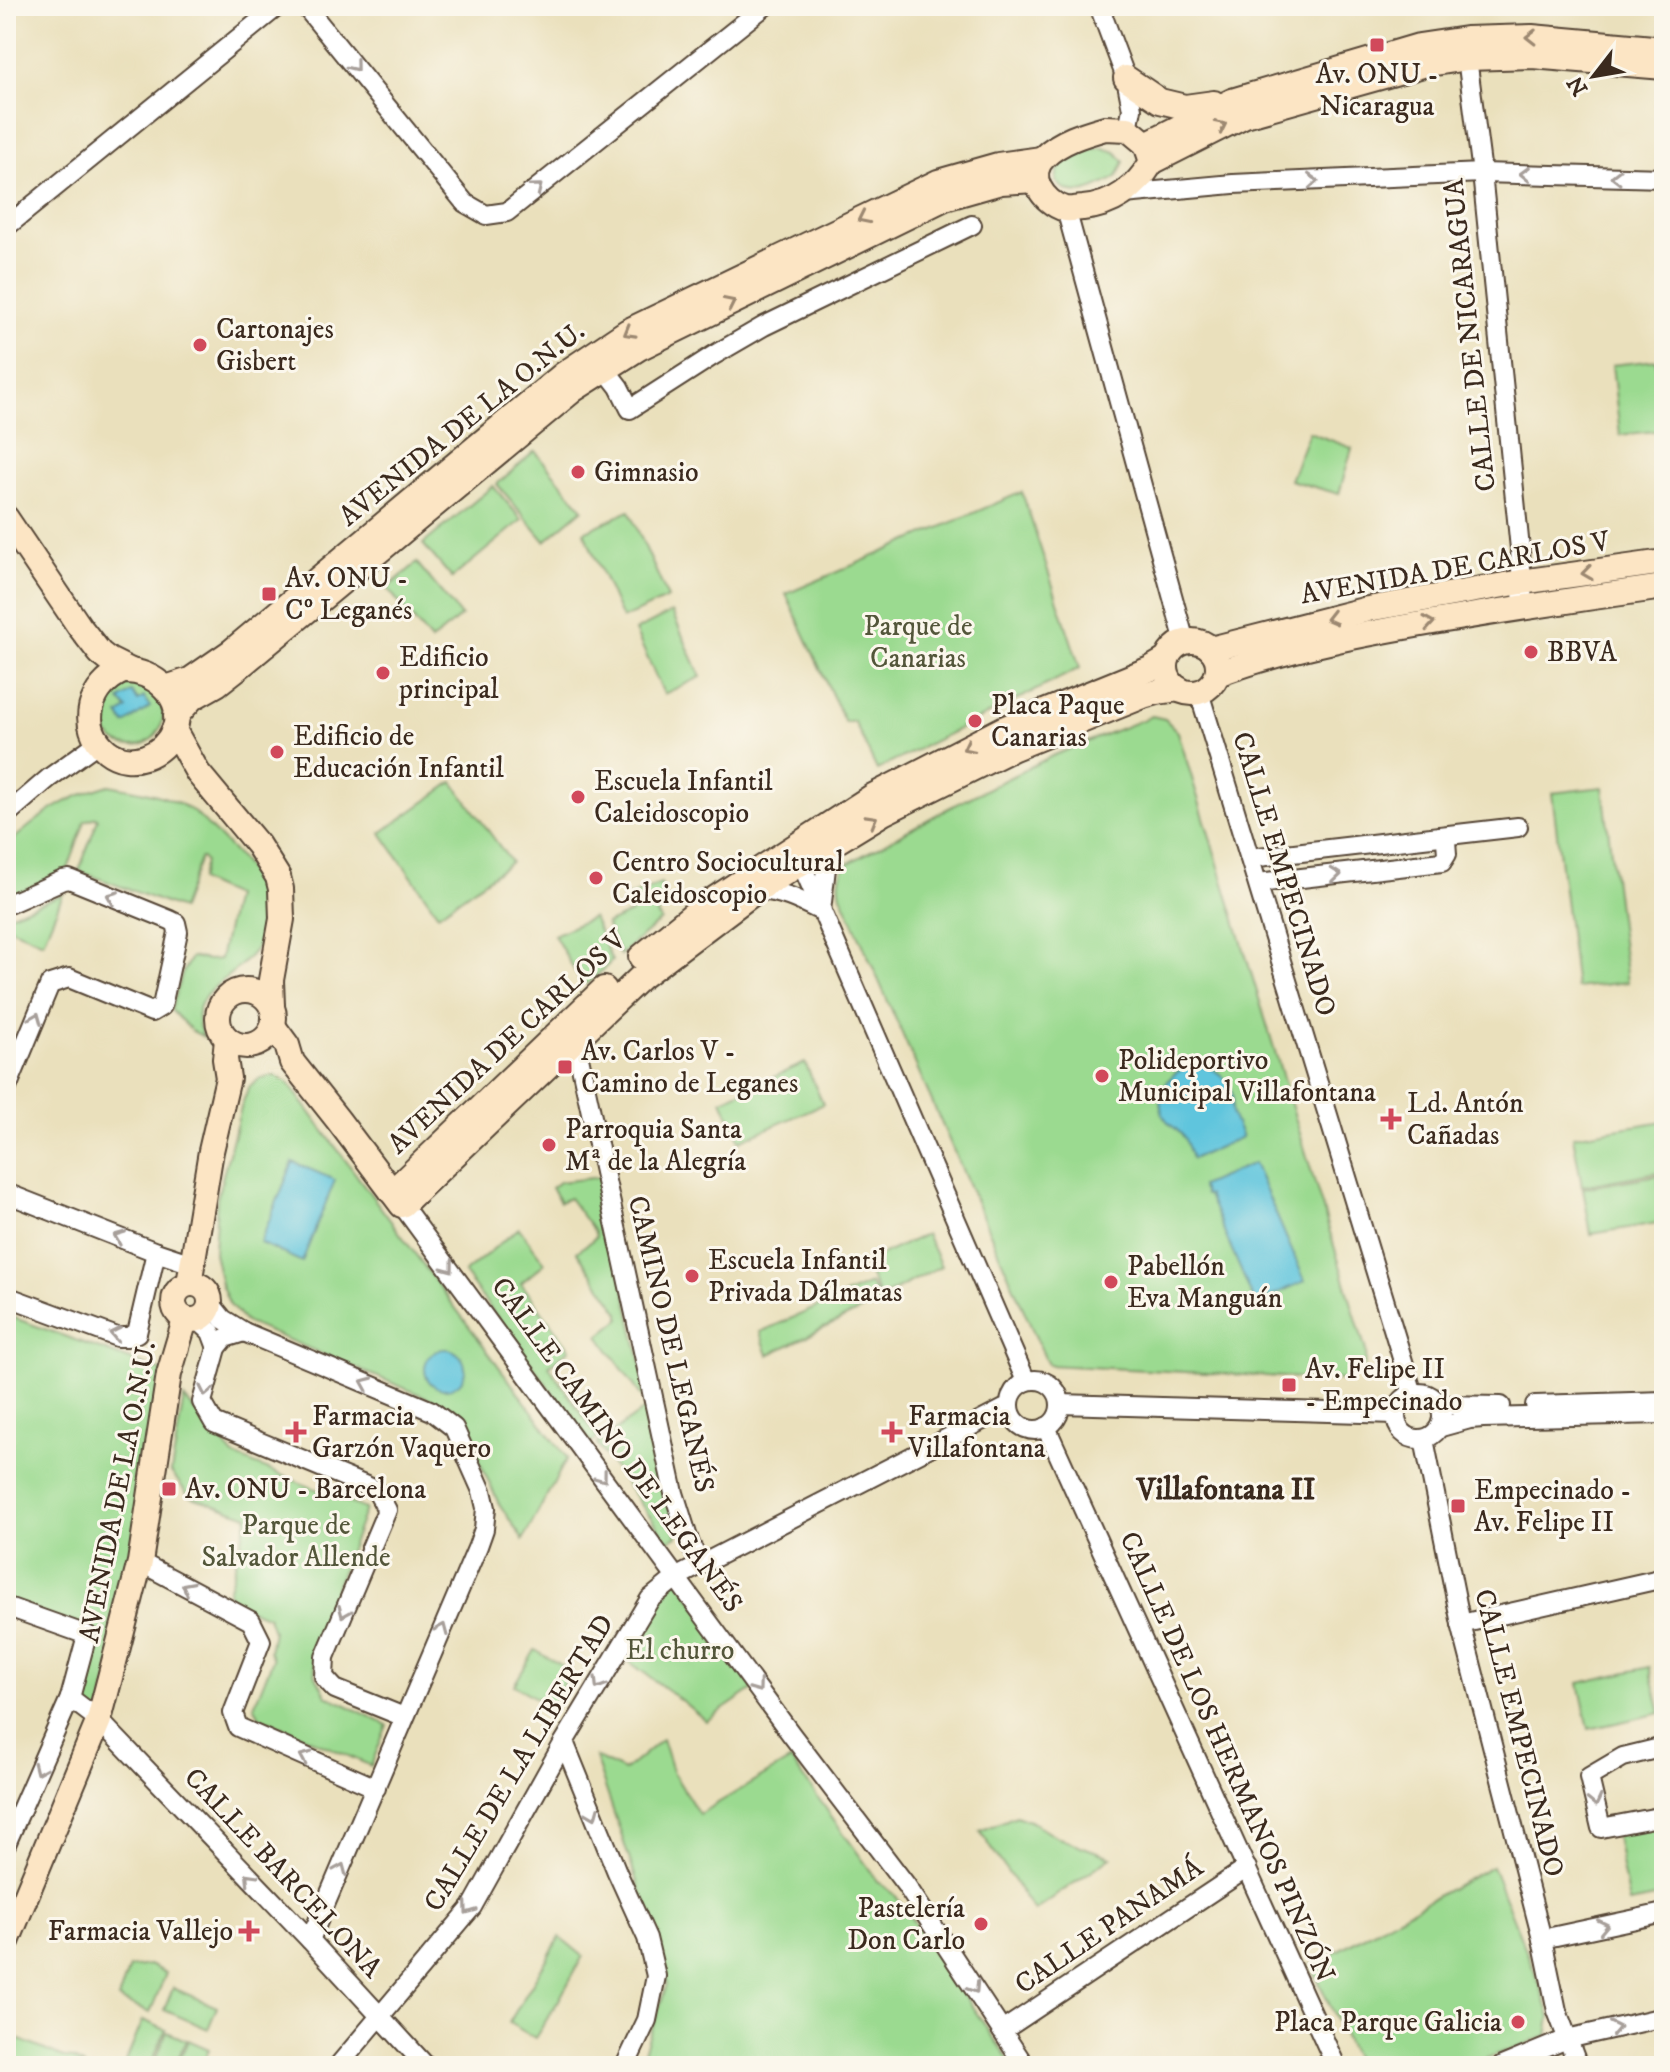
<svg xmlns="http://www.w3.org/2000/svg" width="1670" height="2072" font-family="'IM FELL DW Pica',serif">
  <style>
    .green { fill: #9bda90; stroke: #6b8257; stroke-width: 2 }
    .water { fill: #5fc5dd; stroke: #4d787e; stroke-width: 2 }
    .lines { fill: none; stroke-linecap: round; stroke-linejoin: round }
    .street-casing { stroke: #554536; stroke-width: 22 }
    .secondary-casing { stroke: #554536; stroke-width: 28 }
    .street { stroke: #fff; stroke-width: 18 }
    .secondary { stroke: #fce5c4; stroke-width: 24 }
    .oneway { stroke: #9c8871 }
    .oneway2 { stroke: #a79f9a }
    .poi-dot { fill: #d1495b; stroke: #fbf7ec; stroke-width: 3 }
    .labels { text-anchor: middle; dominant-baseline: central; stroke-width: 6; stroke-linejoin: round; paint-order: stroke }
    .poi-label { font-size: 28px; fill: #3b2a1e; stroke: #fbf7ec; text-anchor: start }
    .street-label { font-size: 28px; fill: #3b2a1e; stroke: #fbf7ec }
    .park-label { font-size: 28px; fill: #53563a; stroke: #fbf7ec }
    .neighbourhood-label { font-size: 30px; font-weight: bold; fill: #3b2a1e; stroke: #fbf7ec }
  </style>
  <rect width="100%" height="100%" fill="#fbf7ec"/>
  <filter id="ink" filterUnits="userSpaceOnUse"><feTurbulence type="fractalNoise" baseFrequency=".0125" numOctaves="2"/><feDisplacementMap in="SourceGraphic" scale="16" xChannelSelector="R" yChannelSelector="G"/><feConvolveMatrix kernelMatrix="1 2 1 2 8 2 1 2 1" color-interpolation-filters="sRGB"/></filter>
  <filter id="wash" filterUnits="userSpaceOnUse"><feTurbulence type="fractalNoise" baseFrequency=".006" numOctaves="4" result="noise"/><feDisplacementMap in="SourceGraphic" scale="32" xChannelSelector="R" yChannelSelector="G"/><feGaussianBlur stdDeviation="1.8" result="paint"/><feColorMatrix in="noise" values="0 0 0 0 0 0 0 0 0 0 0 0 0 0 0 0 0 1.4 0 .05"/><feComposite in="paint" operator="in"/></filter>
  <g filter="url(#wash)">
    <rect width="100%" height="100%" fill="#eae0bc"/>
    <g class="green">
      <path d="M1103,148L1116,152L1124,162L1117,177C1104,184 1081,198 1066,190C1062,188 1059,184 1056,181C1058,155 1080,149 1103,148Z"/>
      <polygon points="1656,360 1663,430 1620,435 1612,365"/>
      <polygon points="1309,432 1352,448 1339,494 1290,480"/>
      <polygon points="535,451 583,509 545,541 497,484"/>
      <polygon points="493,486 522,520 452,578 423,544"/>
      <polygon points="1022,492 1080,668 877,770 854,721 845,723 786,594"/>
      <polygon points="629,511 668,598 622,619 584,532"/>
      <polygon points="417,563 461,616 431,641 387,588"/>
      <polygon points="672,612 701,677 664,694 635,631"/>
      <circle cx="132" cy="715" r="31"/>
      <path d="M1152,716L1165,719L1178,732L1366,1351C1368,1369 1359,1375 1343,1380L1048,1365L841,895C838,883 839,874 847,864L947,809L1052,756Z"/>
      <polygon points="453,782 511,862 438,914 381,833"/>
      <path d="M109,785C136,790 167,794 191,810C197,814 203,821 209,827C234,851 266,880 265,918C265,924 266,930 263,936C258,947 250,957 241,965C219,985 183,1002 204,1037L192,1031L171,1010L182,974L191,957L209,960L220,959L234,896L207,884L200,880L205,862L202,858H200L181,909L79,871L98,819L96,817L85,821L68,869L6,899V846C42,814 62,799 109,785Z"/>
      <polygon points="1603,787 1627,982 1576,988 1552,793"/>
      <polygon points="661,884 668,902 657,914 661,920 620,955 606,924 631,913 624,898"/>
      <polygon points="63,894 43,942 6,926 6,916"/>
      <polygon points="593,917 612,961 588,984 581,982 554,935"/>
      <polygon points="805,1063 823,1104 740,1141 722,1100"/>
      <polygon points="276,1075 288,1083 567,1458 523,1540 498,1502 455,1409 245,1322 230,1305 221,1284 214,1253 217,1198 242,1104 249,1087 259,1079"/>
      <polygon points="1664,1121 1664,1171 1582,1186 1573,1136"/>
      <polygon points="1658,1175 1664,1222 1591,1234 1583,1188"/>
      <polygon points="600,1177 649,1400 645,1401 599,1336 620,1319 620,1313 577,1252 596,1237 595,1233 569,1198 560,1202 551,1188 559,1182"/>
      <polygon points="519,1228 545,1263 521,1283 570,1349 549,1366 598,1438 590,1443 464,1273"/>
      <polygon points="926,1234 941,1266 880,1298 864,1263"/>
      <polygon points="870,1284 880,1301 768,1355 760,1332"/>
      <polygon points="6,1315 169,1374 99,1720 76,1695 92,1632 6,1602"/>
      <polygon points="184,1398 234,1456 365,1509 312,1652 316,1676 326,1695 387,1725 371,1766 260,1717 254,1706 273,1659 269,1651 273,1631 268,1617 232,1602 228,1592 248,1516 189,1496 171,1472"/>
      <polygon points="649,1406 677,1536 668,1541 597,1444"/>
      <polygon points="677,1577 753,1689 706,1721 682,1701 627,1660 656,1604"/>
      <polygon points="535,1650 571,1671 551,1707 514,1685"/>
      <polygon points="1650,1667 1661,1713 1589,1729 1579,1683"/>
      <polygon points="662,1739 672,1771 699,1814 791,1760 878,1881 895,1895 1013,2066 639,2066 667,1985 653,1929 595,1757 624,1771"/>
      <polygon points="1016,1816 1032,1822 1059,1838 1111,1857 1034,1911 980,1831"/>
      <polygon points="1664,1816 1664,1896 1629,1903 1614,1826"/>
      <polygon points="1492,1866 1541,1988 1550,2017 1547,2036 1465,2066 1358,2066 1311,1965"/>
      <polygon points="560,1937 583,1956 559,2000 535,2038 509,2023"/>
      <polygon points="149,1965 166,1973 150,2013 118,1999 129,1968"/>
      <polygon points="173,1988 217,2007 208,2029 164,2010"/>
      <polygon points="143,2020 166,2030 150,2066 124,2066"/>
      <polygon points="167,2032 186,2040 175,2066 153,2066"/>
      <polygon points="6,2034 64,2058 72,2059 85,2066 6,2066"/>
      <polygon points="188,2040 209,2049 202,2066 177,2066"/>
    </g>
    <g class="water">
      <polygon points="132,692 138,701 144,697 150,707 125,724 119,715 127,709 120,700"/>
      <path d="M1192,1065C1210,1065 1227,1074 1232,1093C1234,1100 1231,1106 1232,1113C1234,1121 1239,1130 1242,1137L1192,1159C1190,1152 1187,1142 1183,1136C1178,1129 1170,1126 1165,1118C1152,1094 1169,1072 1192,1065Z"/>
      <polygon points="293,1162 335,1180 302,1262 260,1243"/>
      <polygon points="1254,1163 1305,1281 1255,1303 1208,1195 1205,1195 1201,1186"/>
      <circle cx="445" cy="1369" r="20"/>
    </g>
  </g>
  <g filter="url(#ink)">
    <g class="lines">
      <defs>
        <g id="street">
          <polyline points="305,6 465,203 486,215 507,212 765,6"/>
          <polyline points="1099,6 1126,78 1132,109 1128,129"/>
          <polyline points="1467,58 1482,173 1520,549 1523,607"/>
          <polyline points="1124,194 1233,184 1482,173 1664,178"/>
          <polyline points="1066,209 1185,642"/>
          <polyline points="6,227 278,6"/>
          <polyline points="605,369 619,387 630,409 714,355 764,326 972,225"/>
          <polyline points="1199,692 1413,1394"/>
          <polyline points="6,815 49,778 99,742"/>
          <polyline points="1440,836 1518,827"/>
          <polyline points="795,854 804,870 1026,1381"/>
          <polyline points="1250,858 1440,836 1446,841 1447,854 1442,862 1258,883"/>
          <path d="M757,890C782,891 799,900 821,911L826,868L836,841"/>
          <polyline points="6,905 63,880 69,879 170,920 176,923 178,932 162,1006 152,1012 69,978 50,984 6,1090"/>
          <polyline points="575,1039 674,1493 690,1544 701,1565"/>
          <polyline points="6,1193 156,1252 192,1264"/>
          <polyline points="402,1205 791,1734 906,1885 1025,2066"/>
          <polyline points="6,1296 117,1337 128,1337 137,1333 156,1252"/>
          <polyline points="210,1303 223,1319 244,1332 432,1411 454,1428 482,1491 486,1508 484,1529 478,1546 310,1940"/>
          <polyline points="198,1320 211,1332 217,1348"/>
          <polyline points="244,1332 225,1338 217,1348 202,1402 214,1423 376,1490 387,1510 325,1657 324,1677 335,1689 404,1717"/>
          <circle cx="1035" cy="1405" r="25"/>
          <circle cx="1419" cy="1416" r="23"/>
          <polyline points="1060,1404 1396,1414"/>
          <polyline points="1440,1405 1501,1406"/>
          <polyline points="1535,1405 1664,1401"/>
          <polyline points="1046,1427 1336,2066"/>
          <polyline points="1441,1427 1470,1419 1483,1418 1664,1414"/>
          <polyline points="1424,1439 1461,1624 1542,1939 1557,2011 1578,2066"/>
          <polyline points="140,1562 251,1621 261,1641 233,1713 238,1727 376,1788"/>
          <polyline points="6,1613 8,1607 87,1635 70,1698 6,1844"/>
          <polyline points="1461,1624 1664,1578"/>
          <polyline points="70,1698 99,1720 310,1940 426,2066"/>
          <polyline points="564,1742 617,1872 647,1938 656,1976 647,2020 625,2066"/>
          <polyline points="1664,1747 1623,1757 1589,1777 1601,1828 1664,1816"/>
          <polyline points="1542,1939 1664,1913"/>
          <polyline points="1002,2031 1247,1868"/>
          <polyline points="338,2066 472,1907 564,1742 650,1599 677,1577 975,1424 1004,1409 1010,1409"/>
          <polyline points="1502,2066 1567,2039 1664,2017"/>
        </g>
        <g id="secondary">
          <polyline points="1126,78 1160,101 1185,107 1214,103"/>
          <path d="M1105,128L1128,129L1146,144L1152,162C1136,188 1115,205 1083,208C1078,208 1070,210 1065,209C1043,203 1025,175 1044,157C1060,141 1084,134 1105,128Z"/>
          <polyline points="1146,144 1232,101 1419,46 1466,39 1532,37 1664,49"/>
          <polyline points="1152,162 1245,115 1423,65 1467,58 1532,56 1664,67"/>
          <polyline points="6,518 79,626 100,653 109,660 131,671"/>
          <circle cx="1192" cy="667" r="26"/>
          <polyline points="1211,649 1368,609 1521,582 1664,562"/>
          <path d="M123,671C153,669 187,698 174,730C163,756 130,769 107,751C77,726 90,685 123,671Z"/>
          <path d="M1217,674C1290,647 1368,633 1445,620C1518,608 1591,597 1664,587"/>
          <polyline points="166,688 190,680 232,651 564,374 628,331 938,182 998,165 1041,159"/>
          <polyline points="176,716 192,698 217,684 245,662 573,390 639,348 945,198 1001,182 1036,180"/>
          <polyline points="174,730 198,773 258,845 278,877 281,889 282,919 271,980 272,1006"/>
          <polyline points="641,957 702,907 873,796 1005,728 1150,669 1167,659"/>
          <circle cx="246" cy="1018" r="28"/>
          <polyline points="273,1026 287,1045 292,1062 338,1120 402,1205 640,978 757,890 883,813 1014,748 1143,696 1157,692 1179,689"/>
          <polyline points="392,1192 604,989"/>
          <polyline points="189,1284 211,1151 228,1078 225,1059 227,1039"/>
          <circle cx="192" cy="1302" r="18"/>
          <polyline points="6,1944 99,1720 140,1562 169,1374 185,1320"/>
        </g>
      </defs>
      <use href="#street" class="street-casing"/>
      <use href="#secondary" class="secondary-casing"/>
      <use href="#street" class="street"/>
      <use href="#secondary" class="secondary"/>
    </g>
    <defs><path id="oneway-chevron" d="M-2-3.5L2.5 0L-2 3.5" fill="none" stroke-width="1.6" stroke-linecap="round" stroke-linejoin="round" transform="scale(2)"/></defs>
    <g class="oneway">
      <use href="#oneway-chevron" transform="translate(1531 37) rotate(-179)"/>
      <use href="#oneway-chevron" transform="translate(1221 126) rotate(-26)"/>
      <use href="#oneway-chevron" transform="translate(863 218) rotate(154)"/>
      <use href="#oneway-chevron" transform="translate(730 303) rotate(-26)"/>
      <use href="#oneway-chevron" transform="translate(629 332) rotate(150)"/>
      <use href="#oneway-chevron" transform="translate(1587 573) rotate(172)"/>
      <use href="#oneway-chevron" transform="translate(1331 618) rotate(166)"/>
      <use href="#oneway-chevron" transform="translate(1429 623) rotate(-9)"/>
      <use href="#oneway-chevron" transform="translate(968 747) rotate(153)"/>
      <use href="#oneway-chevron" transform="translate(872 820) rotate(-30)"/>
    </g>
    <g class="oneway2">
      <use href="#oneway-chevron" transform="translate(354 66) rotate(51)"/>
      <use href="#oneway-chevron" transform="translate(1525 174) rotate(-178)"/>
      <use href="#oneway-chevron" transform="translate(1616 177) rotate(-179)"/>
      <use href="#oneway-chevron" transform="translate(1313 181) rotate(-3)"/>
      <use href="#oneway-chevron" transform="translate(537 188) rotate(-39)"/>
      <use href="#oneway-chevron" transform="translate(1336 875) rotate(-6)"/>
      <use href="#oneway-chevron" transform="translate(112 897) rotate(-158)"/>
      <use href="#oneway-chevron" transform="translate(36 1018) rotate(-68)"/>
      <use href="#oneway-chevron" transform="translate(119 1237) rotate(-158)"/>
      <use href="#oneway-chevron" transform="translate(449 1267) rotate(53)"/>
      <use href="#oneway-chevron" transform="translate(115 1334) rotate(-168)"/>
      <use href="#oneway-chevron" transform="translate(366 1383) rotate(-157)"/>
      <use href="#oneway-chevron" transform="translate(206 1391) rotate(101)"/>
      <use href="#oneway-chevron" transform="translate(602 1477) rotate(53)"/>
      <use href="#oneway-chevron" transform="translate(187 1587) rotate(-152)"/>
      <use href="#oneway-chevron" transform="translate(344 1612) rotate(113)"/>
      <use href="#oneway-chevron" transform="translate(442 1629) rotate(-67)"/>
      <use href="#oneway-chevron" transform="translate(599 1684) rotate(121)"/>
      <use href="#oneway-chevron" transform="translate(757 1687) rotate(54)"/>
      <use href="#oneway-chevron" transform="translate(305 1757) rotate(-156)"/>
      <use href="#oneway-chevron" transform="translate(39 1769) rotate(114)"/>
      <use href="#oneway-chevron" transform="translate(1595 1801) rotate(77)"/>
      <use href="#oneway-chevron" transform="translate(593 1814) rotate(68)"/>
      <use href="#oneway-chevron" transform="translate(341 1869) rotate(-67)"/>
      <use href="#oneway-chevron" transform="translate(250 1878) rotate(-134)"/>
      <use href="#oneway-chevron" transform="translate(469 1909) rotate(126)"/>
      <use href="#oneway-chevron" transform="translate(1603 1926) rotate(-12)"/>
      <use href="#oneway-chevron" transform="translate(974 1988) rotate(57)"/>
      <use href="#oneway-chevron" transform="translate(1615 2028) rotate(-12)"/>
    </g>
  </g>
  <g class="poi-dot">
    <rect x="1369" y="37" width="16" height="16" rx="4"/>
    <circle cx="200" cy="345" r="8"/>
    <circle cx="578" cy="472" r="8"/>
    <rect x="261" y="586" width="16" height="16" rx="4"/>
    <circle cx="1531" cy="652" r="8"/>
    <circle cx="383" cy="673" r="8"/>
    <circle cx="975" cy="721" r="8"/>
    <circle cx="277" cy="752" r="8"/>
    <circle cx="578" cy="797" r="8"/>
    <circle cx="596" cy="878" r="8"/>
    <rect x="557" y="1059" width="16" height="16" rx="4"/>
    <circle cx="1102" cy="1076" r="8"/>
    <path d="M1387 1107h8v8h8v8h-8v8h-8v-8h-8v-8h8z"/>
    <circle cx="549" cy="1145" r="8"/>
    <circle cx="692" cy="1276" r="8"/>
    <circle cx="1111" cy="1282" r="8"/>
    <rect x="1281" y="1377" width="16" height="16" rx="4"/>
    <path d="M292 1420h8v8h8v8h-8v8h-8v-8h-8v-8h8z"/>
    <path d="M888 1420h8v8h8v8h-8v8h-8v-8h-8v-8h8z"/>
    <rect x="161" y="1481" width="16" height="16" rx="4"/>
    <rect x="1450" y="1498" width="16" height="16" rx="4"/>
    <circle cx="981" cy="1924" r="8"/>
    <path d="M245 1919h8v8h8v8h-8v8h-8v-8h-8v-8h8z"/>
    <circle cx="1518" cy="2022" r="8"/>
  </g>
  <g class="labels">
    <g class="poi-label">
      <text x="1377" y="74" text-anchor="middle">Av. ONU -<tspan x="1377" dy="32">Nicaragua</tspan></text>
      <text x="216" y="329">Cartonajes<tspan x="216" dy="32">Gisbert</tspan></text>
      <text x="594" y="472">Gimnasio</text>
      <text x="285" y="578">Av. ONU -<tspan x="285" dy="32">Cº Leganés</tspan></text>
      <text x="1547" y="652">BBVA</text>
      <text x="399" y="657">Edificio<tspan x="399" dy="32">principal</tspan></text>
      <text x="991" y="705">Placa Paque<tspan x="991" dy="32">Canarias</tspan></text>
      <text x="293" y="736">Edificio de<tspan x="293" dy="32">Educación Infantil</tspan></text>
      <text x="594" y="781">Escuela Infantil<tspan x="594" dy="32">Caleidoscopio</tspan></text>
      <text x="612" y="862">Centro Sociocultural<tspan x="612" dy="32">Caleidoscopio</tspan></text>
      <text x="581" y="1051">Av. Carlos V -<tspan x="581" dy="32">Camino de Leganes</tspan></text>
      <text x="1118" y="1060">Polideportivo<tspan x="1118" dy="32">Municipal Villafontana</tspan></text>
      <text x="1407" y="1103">Ld. Antón<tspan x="1407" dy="32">Cañadas</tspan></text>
      <text x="565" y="1129">Parroquia Santa<tspan x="565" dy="32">Mª de la Alegría</tspan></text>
      <text x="708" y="1260">Escuela Infantil<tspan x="708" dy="32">Privada Dálmatas</tspan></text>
      <text x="1127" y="1266">Pabellón<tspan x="1127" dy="32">Eva Manguán</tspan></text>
      <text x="1305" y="1369">Av. Felipe II<tspan x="1305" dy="32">- Empecinado</tspan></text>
      <text x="312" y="1416">Farmacia<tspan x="312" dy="32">Garzón Vaquero</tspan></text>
      <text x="908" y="1416">Farmacia<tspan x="908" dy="32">Villafontana</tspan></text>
      <text x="185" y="1489">Av. ONU - Barcelona</text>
      <text x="1474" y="1490">Empecinado -<tspan x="1474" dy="32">Av. Felipe II</tspan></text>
      <text x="965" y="1908" text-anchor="end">Pastelería<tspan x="965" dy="32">Don Carlo</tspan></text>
      <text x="233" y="1931" text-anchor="end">Farmacia Vallejo</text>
      <text x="1502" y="2022" text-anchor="end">Placa Parque Galicia</text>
    </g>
    <g class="street-label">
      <text transform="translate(1470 335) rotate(-96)">CALLE DE NICARAGUA</text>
      <text transform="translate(462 424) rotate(-39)">AVENIDA DE LA O.N.U.</text>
      <text transform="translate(1455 568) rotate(-10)">AVENIDA DE CARLOS V</text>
      <text transform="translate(1284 874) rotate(73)">CALLE EMPECINADO</text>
      <text transform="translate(507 1042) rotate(-43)">AVENIDA DE CARLOS V</text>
      <text transform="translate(671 1344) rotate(77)">CAMINO DE LEGANÉS</text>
      <text transform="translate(617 1445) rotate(54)">CALLE CAMINO DE LEGANÉS</text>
      <text transform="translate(118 1492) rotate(-79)">AVENIDA DE LA O.N.U.</text>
      <text transform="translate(1519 1733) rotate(76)">CALLE EMPECINADO</text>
      <text transform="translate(1227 1757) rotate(66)">CALLE DE LOS HERMANOS PINZÓN</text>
      <text transform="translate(519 1763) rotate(-59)">CALLE DE LA LIBERTAD</text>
      <text transform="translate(283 1873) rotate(47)">CALLE BARCELONA</text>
      <text transform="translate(1109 1926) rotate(-34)">CALLE PANAMÁ</text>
    </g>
    <g class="park-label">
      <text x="918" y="626">Parque de<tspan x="918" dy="32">Canarias</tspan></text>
      <text x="296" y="1525">Parque de<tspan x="296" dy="32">Salvador Allende</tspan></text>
      <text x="680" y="1650">El churro</text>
    </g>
    <g class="neighbourhood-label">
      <text x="1226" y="1490">Villafontana II</text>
    </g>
  </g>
  <rect width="1670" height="2072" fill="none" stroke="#fbf7ec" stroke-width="32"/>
  <g transform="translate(1594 76) rotate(239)" stroke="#fbf7ec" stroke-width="6" paint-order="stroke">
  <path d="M0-6L14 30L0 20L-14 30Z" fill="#3b2a1e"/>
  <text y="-12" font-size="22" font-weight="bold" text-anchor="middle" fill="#3b2a1e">N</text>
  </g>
</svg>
